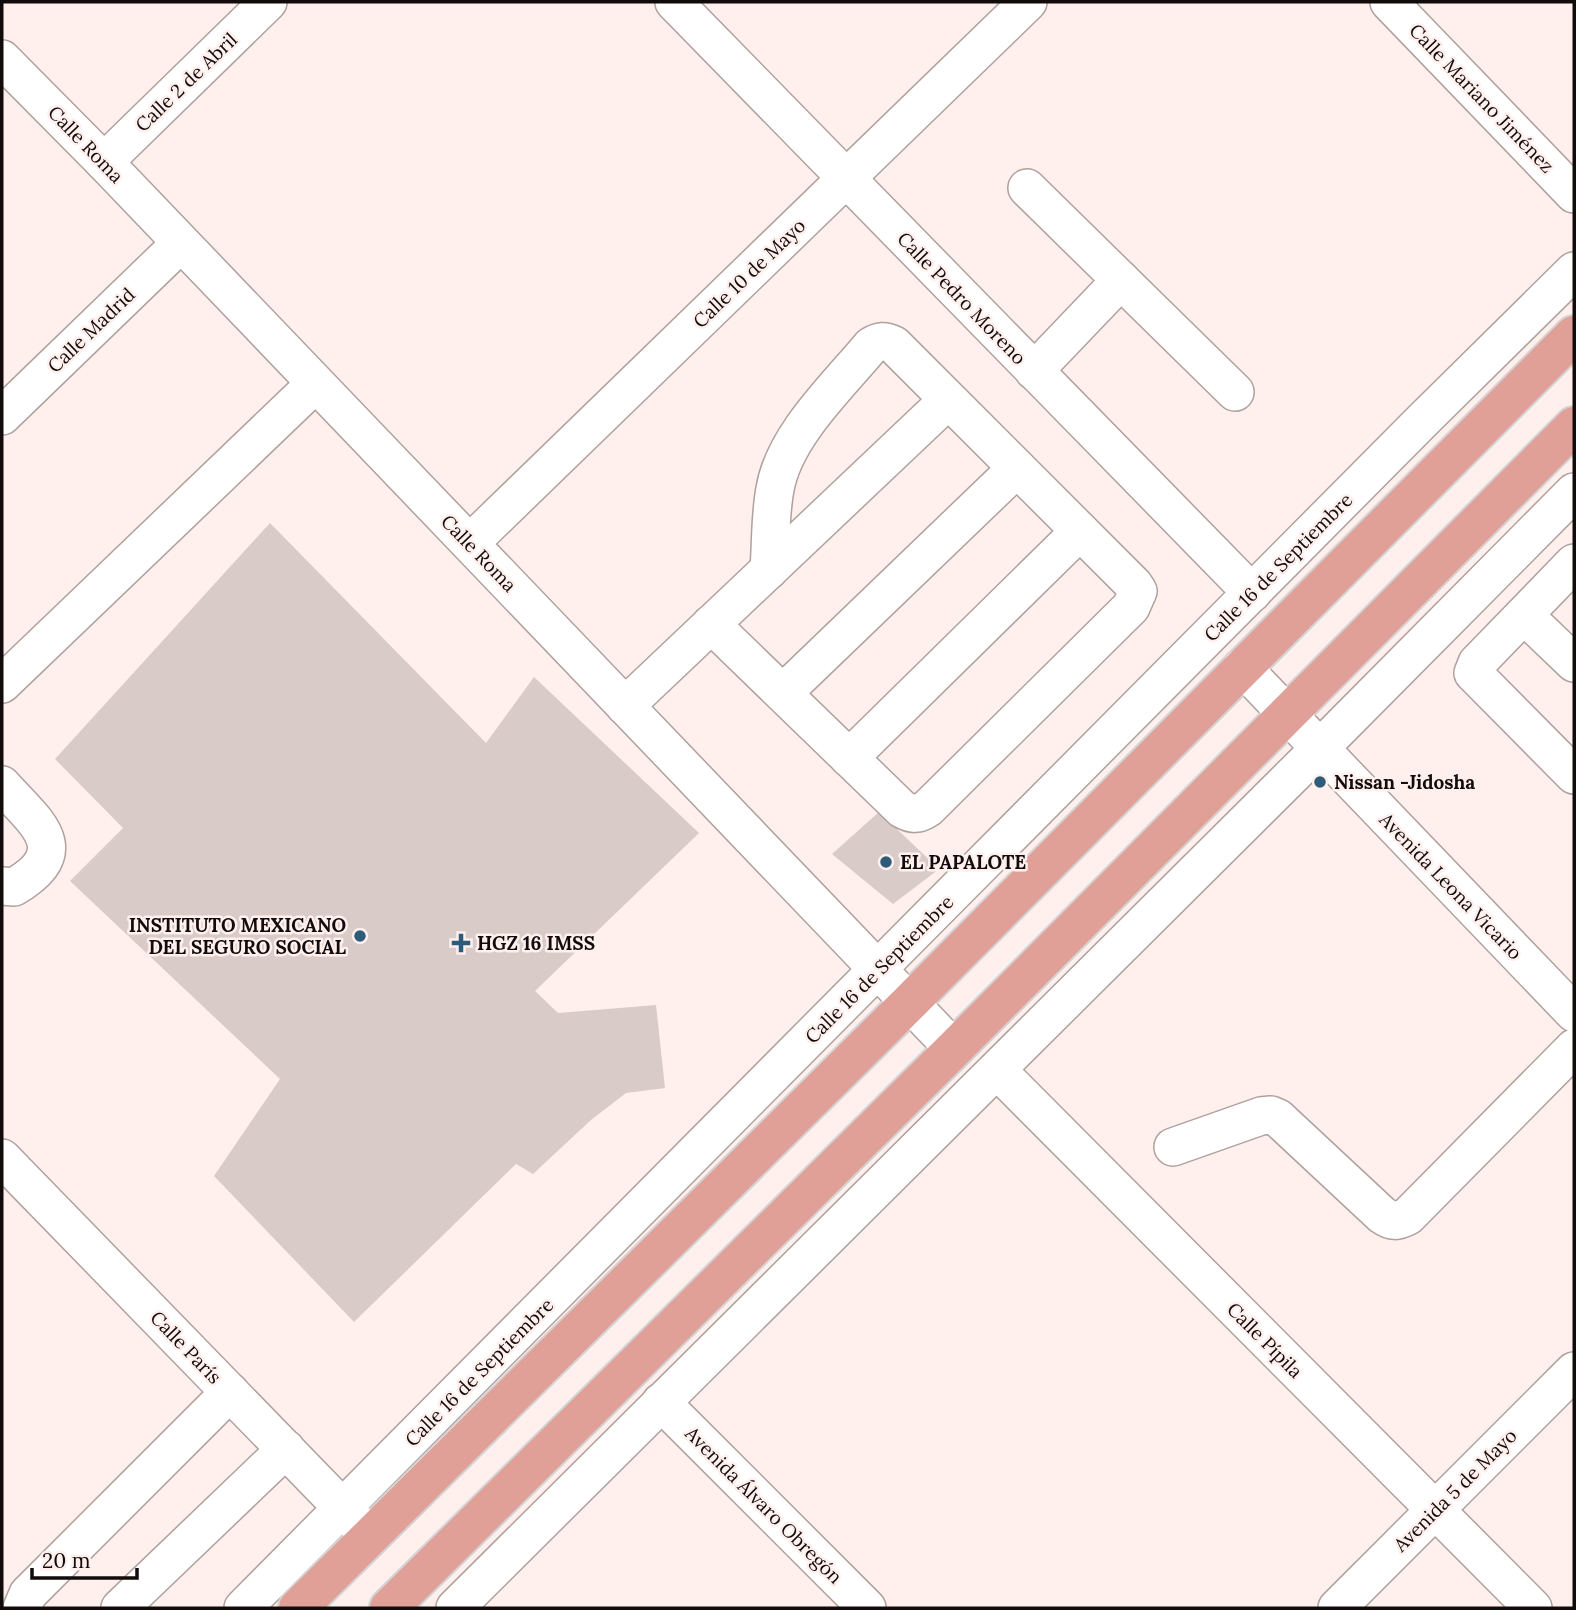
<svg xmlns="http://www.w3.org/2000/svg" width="1576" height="1610" font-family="Lora,serif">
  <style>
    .building { fill: #d9cbc8 }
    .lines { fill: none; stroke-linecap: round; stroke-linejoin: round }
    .minor-casing { stroke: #afa19e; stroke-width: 40 }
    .major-casing { stroke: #d4d3d3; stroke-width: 42 }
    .minor { stroke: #fff; stroke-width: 37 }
    .major { stroke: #e1a097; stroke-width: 38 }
    .poi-dot { fill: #2d5c7b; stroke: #fff0ed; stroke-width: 2.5 }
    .labels { text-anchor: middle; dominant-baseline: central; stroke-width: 5; stroke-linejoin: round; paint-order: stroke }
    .street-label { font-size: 19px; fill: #110c0b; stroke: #fff0ed }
    .poi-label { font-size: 19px; font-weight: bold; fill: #110c0b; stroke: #fff0ed; text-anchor: start }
  </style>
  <rect width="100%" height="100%" fill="#fff0ed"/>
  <g class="building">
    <polygon points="270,523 486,743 534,677 699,833 535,991 558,1013 656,1005 665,1088 626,1093 591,1120 533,1174 516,1164 354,1322 214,1176 280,1079 70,881 123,828 55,759"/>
    <polygon points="879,812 939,869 893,904 832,854"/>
  </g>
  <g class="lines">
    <defs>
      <g id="minor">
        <polyline points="674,2 1252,593"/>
        <polyline points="1389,2 1574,194"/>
        <polyline points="2,59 104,162 954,1049"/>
        <polyline points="104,162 268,2"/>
        <polyline points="1027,188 1235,392"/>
        <polyline points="1034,371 1121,280"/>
        <polyline points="2,416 181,243"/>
        <polyline points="470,543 1028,2"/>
        <polyline points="1574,563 1477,663 1473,673 1574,775"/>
        <polyline points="1524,615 1574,663"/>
        <path d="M711,624L902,809C912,815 918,815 928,808L1131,607L1138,591L1134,585L894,345C884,340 879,341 871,346C837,387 784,436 775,489C770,515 771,543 769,570"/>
        <polyline points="1242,667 1574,1013"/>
        <polyline points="2,684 315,384"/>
        <polyline points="783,693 1017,468"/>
        <polyline points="625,706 948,400"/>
        <polyline points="849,758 1080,531"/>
        <path d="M2,785C35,822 77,850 14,887L2,886"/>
        <polyline points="997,1070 1533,1608"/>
        <path d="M1173,1147L1261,1116L1271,1115L1278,1118L1382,1215C1392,1222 1397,1222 1408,1216L1574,1048"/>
        <polyline points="2,1158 360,1526"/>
        <polyline points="661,1402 867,1608"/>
        <polyline points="22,1608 28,1594 230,1392"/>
        <polyline points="120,1608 286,1449"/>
        <polyline points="243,1608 1422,421 1574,271"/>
        <polyline points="455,1608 1319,749 1574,492"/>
        <polyline points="1337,1608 1574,1371"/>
      </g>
      <g id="major">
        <polyline points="298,1608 909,1003 1574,335"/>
        <polyline points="389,1608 954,1049 1574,426"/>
      </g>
    </defs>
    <use href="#minor" class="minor-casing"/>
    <use href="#major" class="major-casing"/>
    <use href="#minor" class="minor"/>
    <use href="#major" class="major"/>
  </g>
  <g class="poi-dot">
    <circle cx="1320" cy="782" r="7"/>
    <circle cx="886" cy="862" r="7"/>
    <circle cx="360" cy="936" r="7"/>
    <path d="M457.5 932.5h7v7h7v7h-7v7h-7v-7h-7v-7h7z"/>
  </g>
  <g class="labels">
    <g class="street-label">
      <text transform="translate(186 82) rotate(-44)">Calle 2 de Abril</text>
      <text transform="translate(1482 98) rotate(46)">Calle Mariano Jiménez</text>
      <text transform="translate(86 144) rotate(46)">Calle Roma</text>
      <text transform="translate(749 273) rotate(-44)">Calle 10 de Mayo</text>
      <text transform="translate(962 298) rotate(46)">Calle Pedro Moreno</text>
      <text transform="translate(91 330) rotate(-44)">Calle Madrid</text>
      <text transform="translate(479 553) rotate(46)">Calle Roma</text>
      <text transform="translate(1278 567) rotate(-45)">Calle 16 de Septiembre</text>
      <text transform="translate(1451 886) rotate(46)">Avenida Leona Vicario</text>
      <text transform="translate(879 969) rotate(-45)">Calle 16 de Septiembre</text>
      <text transform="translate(1265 1340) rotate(45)">Calle Pípila</text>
      <text transform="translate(186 1347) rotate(46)">Calle París</text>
      <text transform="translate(479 1372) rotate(-45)">Calle 16 de Septiembre</text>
      <text transform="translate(1455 1490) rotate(-45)">Avenida 5 de Mayo</text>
      <text transform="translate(764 1505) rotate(45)">Avenida Álvaro Obregón</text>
    </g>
    <g class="poi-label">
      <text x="1334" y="782">Nissan -Jidosha</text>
      <text x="900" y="862">EL PAPALOTE</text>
      <text x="346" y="925" text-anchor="end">INSTITUTO MEXICANO<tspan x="346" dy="22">DEL SEGURO SOCIAL</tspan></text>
      <text x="477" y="943">HGZ 16 IMSS</text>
    </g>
  </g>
  <rect width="1576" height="1610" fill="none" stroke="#110c0b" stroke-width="7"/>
  <path d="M32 1568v10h105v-10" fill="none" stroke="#110c0b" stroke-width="3.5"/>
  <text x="42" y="1568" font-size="21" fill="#110c0b" stroke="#fff0ed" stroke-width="5" paint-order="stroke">20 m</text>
</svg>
